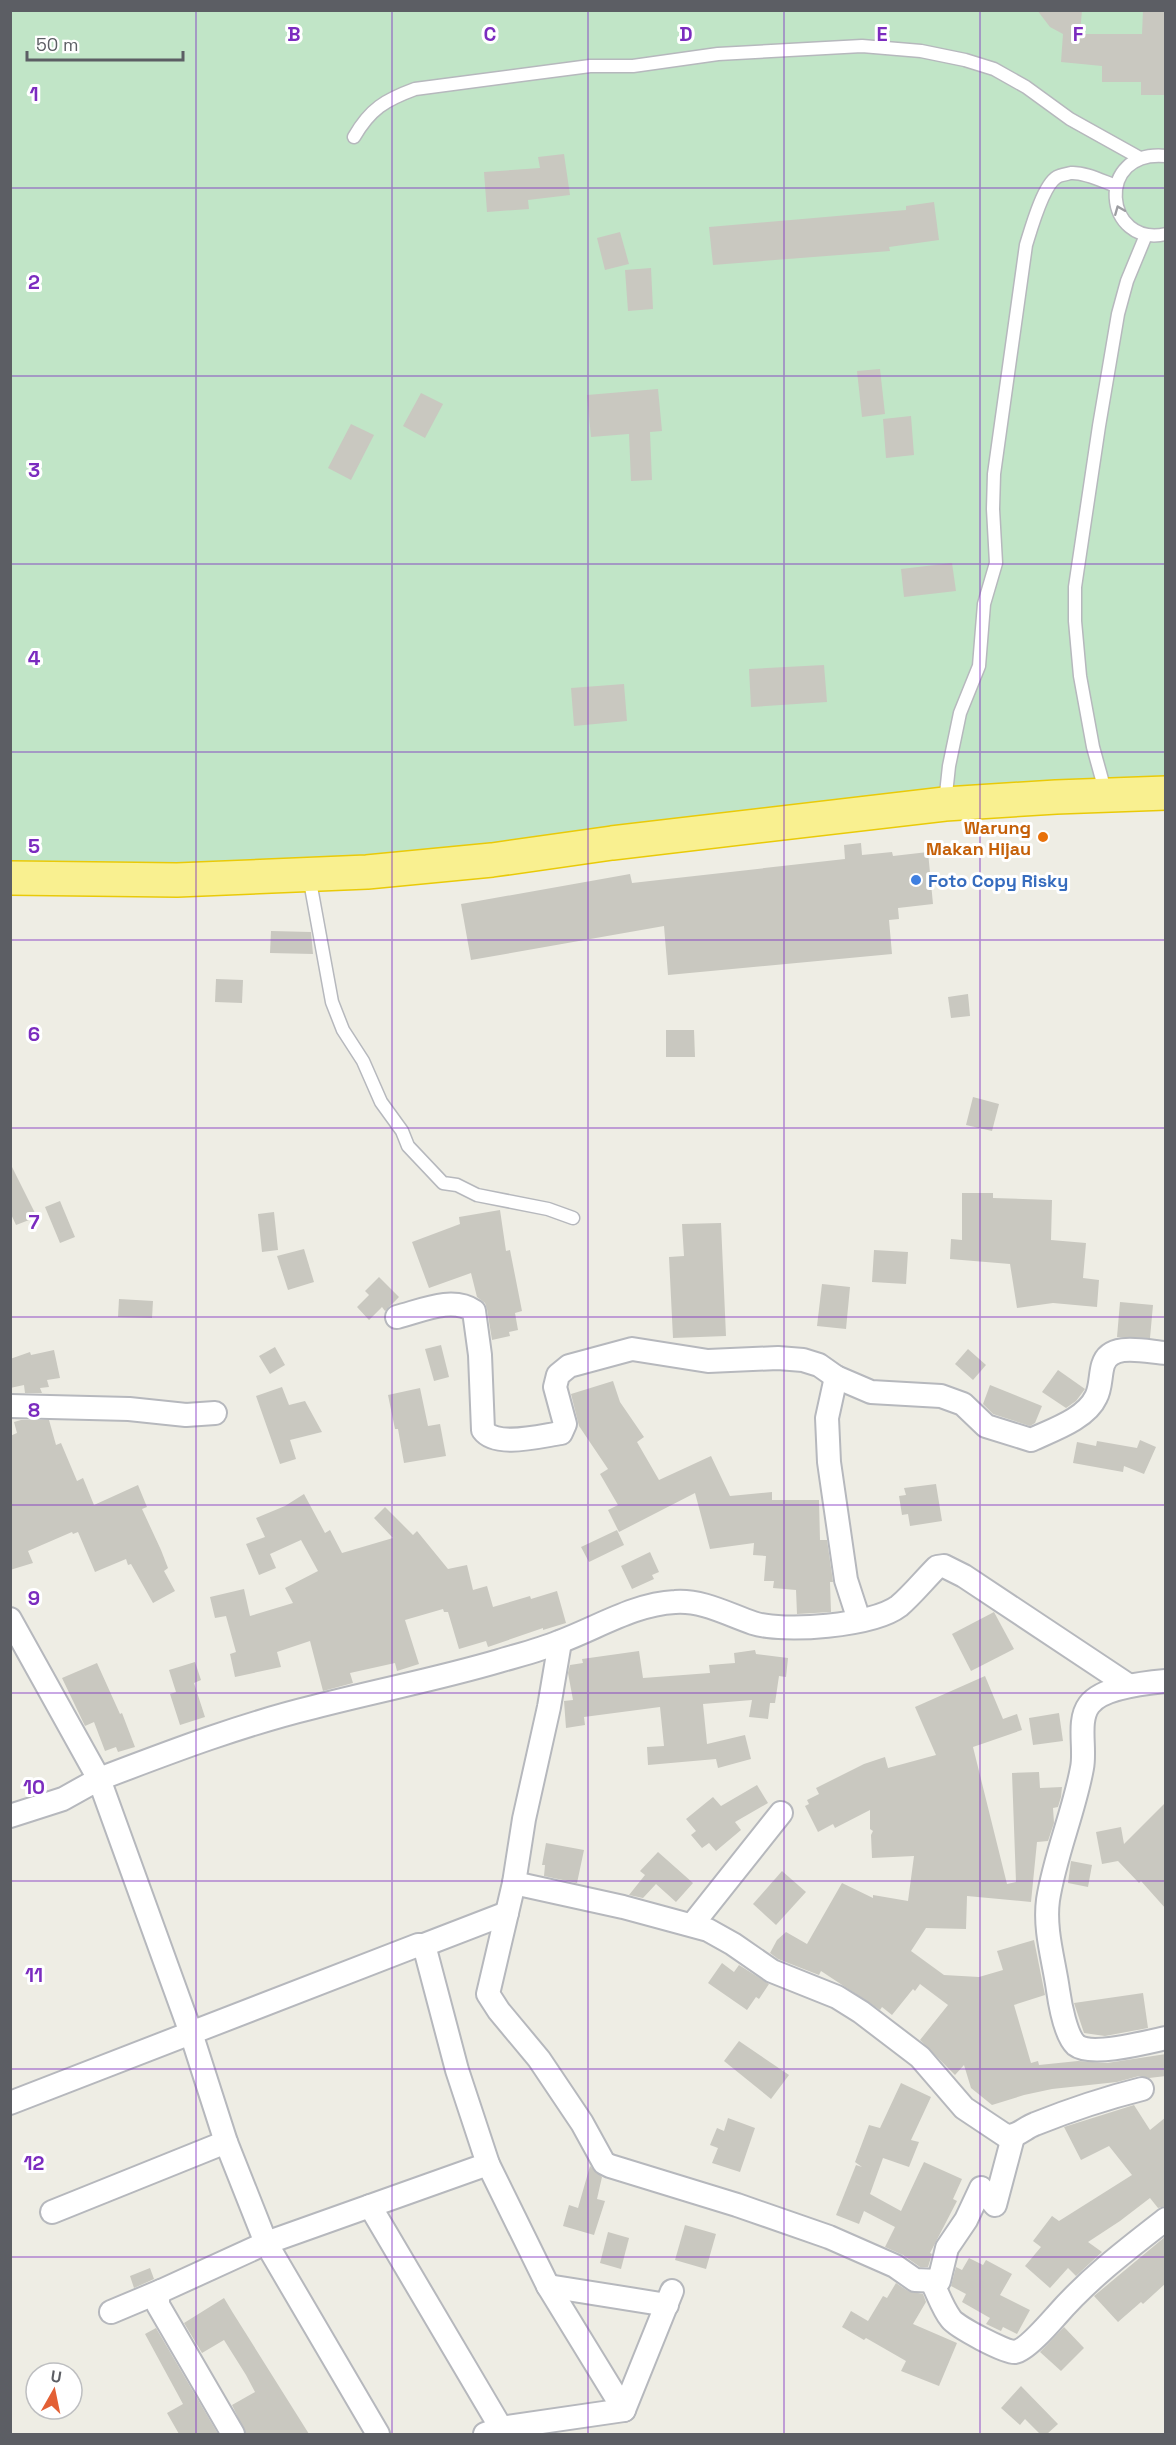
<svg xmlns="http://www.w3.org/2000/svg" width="1176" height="2445" font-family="'Space Grotesk',sans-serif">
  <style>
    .green { fill: #c1e5c7 }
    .building { fill: #c9c8c0 }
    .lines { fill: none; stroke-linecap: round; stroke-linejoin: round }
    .lane-casing { stroke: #b6b8bd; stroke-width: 15 }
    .street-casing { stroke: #b6b8bd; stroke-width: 26 }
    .highway-casing { stroke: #e9ca08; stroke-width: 36 }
    .lane { stroke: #fff; stroke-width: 12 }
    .street { stroke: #fff; stroke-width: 22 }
    .highway { stroke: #f9f090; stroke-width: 33 }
    .oneway { stroke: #9d9ea2 }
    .grid { fill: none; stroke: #7b2cbf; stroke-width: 1.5; stroke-opacity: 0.55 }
    .food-dot { fill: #e8710a; stroke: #fff; stroke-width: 2 }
    .shop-dot { fill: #3f7fe0; stroke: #fff; stroke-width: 2 }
    .labels { text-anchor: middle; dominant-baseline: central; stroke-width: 6; stroke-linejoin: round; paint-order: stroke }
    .food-label { font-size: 18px; font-weight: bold; fill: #c56008; stroke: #fff; text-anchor: end }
    .shop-label { font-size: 18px; font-weight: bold; fill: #366cbe; stroke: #fff; text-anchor: start }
    .grid-label { font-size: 20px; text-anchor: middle; font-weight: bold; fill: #7b2cbf; stroke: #fff; stroke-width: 6; stroke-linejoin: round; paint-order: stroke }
  </style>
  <rect width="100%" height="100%" fill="#eeede4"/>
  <polygon class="green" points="11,11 1165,11 1165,786 363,859 11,868"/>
  <g class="building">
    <polygon points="1037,10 1082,10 1080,34 1142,34 1143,10 1166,10 1166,95 1141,95 1141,82 1102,82 1102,66 1061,62 1063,34 1050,27"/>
    <polygon points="564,154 570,195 528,200 529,209 487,212 484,172 540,168 538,157"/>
    <polygon points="934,202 939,240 889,247 890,251 713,265 709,227 906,210 906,206"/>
    <polygon points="620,232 629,264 605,270 597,238"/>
    <polygon points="651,268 653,309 628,311 625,270"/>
    <polygon points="880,369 885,414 862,417 857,371"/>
    <polygon points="658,389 662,431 650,432 652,480 631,481 629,434 591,437 587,395"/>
    <polygon points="421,393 443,404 425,438 403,426"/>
    <polygon points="911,416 914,455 886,458 883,419"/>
    <polygon points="351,424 374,435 351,480 328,468"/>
    <polygon points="952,563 956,591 904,597 901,569"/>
    <polygon points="824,665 827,702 751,707 749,669"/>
    <polygon points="624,684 627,721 574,726 571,688"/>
    <polygon points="861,843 862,855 892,852 893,856 928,852 933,904 898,908 899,919 889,920 892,954 668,975 664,926 471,960 461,904 630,874 632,883 845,859 844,845"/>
    <polygon points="271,931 311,932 313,954 270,953"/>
    <polygon points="216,979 243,980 242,1003 215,1002"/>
    <polygon points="968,994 970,1016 951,1018 948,997"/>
    <polygon points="666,1030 694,1030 695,1057 666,1057"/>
    <polygon points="973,1097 999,1104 992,1131 966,1125"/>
    <polygon points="10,1163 37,1217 16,1225 10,1212"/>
    <polygon points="962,1193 993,1193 993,1198 1052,1200 1051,1240 1086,1243 1083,1278 1099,1280 1097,1307 1053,1303 1017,1308 1010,1264 950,1259 951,1239 962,1240"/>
    <polygon points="60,1201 75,1237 60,1243 45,1207"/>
    <polygon points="500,1210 506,1251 510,1250 522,1311 515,1313 518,1330 509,1332 510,1336 492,1340 487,1309 485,1303 477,1297 471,1273 429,1288 412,1242 460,1224 459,1217"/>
    <polygon points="274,1212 278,1250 262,1252 258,1214"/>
    <polygon points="721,1223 726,1336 673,1338 669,1257 684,1256 682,1224"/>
    <polygon points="304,1249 314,1282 288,1290 277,1256"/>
    <polygon points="874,1250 908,1252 906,1284 872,1282"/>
    <polygon points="379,1277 399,1297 385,1311 382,1307 369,1320 357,1307 369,1295 365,1291"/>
    <polygon points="822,1284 850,1287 846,1329 817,1326"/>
    <polygon points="119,1299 153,1301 152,1318 118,1317"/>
    <polygon points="1120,1302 1153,1305 1150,1338 1117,1337"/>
    <polygon points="441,1345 449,1377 434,1381 425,1349"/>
    <polygon points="275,1347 285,1365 270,1374 259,1356"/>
    <polygon points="968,1349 986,1365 973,1380 955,1364"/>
    <polygon points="54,1350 60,1378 47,1380 49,1387 40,1388 42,1393 25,1393 24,1385 10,1388 10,1359 30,1352 31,1355"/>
    <polygon points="1058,1370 1085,1389 1076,1401 1066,1408 1042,1392"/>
    <polygon points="613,1381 620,1402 644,1437 637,1442 659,1480 711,1456 730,1496 772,1492 772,1500 819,1500 820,1540 827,1540 833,1582 830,1582 831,1612 797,1614 796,1590 773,1588 774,1581 764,1581 766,1556 753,1555 754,1543 710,1549 695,1493 619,1532 608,1510 618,1505 600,1474 608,1469 579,1426 571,1394"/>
    <polygon points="990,1385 1042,1406 1035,1423 1030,1426 993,1414 983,1404"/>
    <polygon points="282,1387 289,1405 305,1401 322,1432 290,1440 296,1459 280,1464 256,1396"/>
    <polygon points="420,1388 428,1426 440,1424 446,1456 404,1463 398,1429 395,1429 388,1395"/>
    <polygon points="21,1420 49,1420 56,1445 61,1443 77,1481 83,1478 94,1505 138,1485 147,1507 142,1509 161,1550 168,1568 164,1571 175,1591 153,1603 131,1564 128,1565 126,1559 95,1572 78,1532 73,1534 72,1532 28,1551 33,1563 10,1570 10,1436 17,1433 14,1422"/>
    <polygon points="1140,1440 1156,1447 1144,1474 1124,1466 1123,1472 1073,1463 1077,1442 1096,1446 1097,1441 1137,1448"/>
    <polygon points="936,1484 942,1521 910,1526 908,1514 902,1515 899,1496 906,1495 904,1488"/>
    <polygon points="304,1494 325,1533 330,1530 342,1553 393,1538 374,1518 385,1507 413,1535 417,1531 448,1569 467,1565 473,1590 487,1586 493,1607 530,1596 531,1599 557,1591 566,1623 543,1630 543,1628 488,1647 486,1641 459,1649 448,1612 444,1612 443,1609 405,1620 419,1664 397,1671 395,1663 350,1673 353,1683 323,1691 310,1641 277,1652 281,1667 235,1677 230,1654 236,1652 226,1616 215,1618 210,1597 244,1589 250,1616 293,1603 285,1588 318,1571 301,1540 270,1554 276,1568 259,1575 246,1544 265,1537 256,1518 285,1506"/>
    <polygon points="617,1530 624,1545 589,1562 581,1547"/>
    <polygon points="650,1552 659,1572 652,1575 654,1579 632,1589 621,1566"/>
    <polygon points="994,1612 1014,1649 971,1671 952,1634"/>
    <polygon points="755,1650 756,1654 788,1658 786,1677 779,1676 775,1703 770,1703 768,1719 749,1717 752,1700 703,1704 707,1744 745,1735 751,1759 718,1768 716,1759 648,1765 647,1747 664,1746 660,1707 584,1717 585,1725 566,1728 564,1701 573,1700 568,1673 570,1665 583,1663 582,1659 639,1651 643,1678 710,1673 709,1665 735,1663 734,1653"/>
    <polygon points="195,1662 201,1680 194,1683 205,1717 180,1725 170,1694 176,1692 169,1670"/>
    <polygon points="97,1663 120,1714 122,1713 135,1747 118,1752 116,1747 105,1751 94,1722 85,1726 62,1678"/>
    <polygon points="985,1676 1003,1719 1017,1714 1022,1730 973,1747 1007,1884 1016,1882 1012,1773 1039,1772 1040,1788 1062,1787 1061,1797 1058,1807 1053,1808 1054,1823 1048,1841 1037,1842 1031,1902 967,1896 966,1929 926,1928 911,1951 944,1975 979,1977 1003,1970 997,1951 1034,1940 1045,1995 1014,2005 1031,2063 1038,2061 1039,2065 1078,2061 1107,2063 1166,2054 1166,2076 1149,2078 1139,2076 1117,2082 1052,2089 1024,2095 992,2105 971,2088 964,2065 955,2075 920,2040 948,2005 920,1984 915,1991 913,1989 892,2015 882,2007 880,2010 821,1971 819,1975 778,1959 770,1953 777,1940 786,1932 807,1944 842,1883 873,1898 873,1895 908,1901 914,1856 872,1858 871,1835 873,1831 870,1829 870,1810 835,1828 833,1824 818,1832 805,1806 809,1804 807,1800 819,1794 816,1788 864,1764 885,1757 888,1768 936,1755 915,1707"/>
    <polygon points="1059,1713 1063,1741 1033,1745 1029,1718"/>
    <polygon points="757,1785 768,1803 735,1822 741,1830 716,1851 709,1843 702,1848 691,1835 696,1831 686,1819 713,1797 721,1806"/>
    <polygon points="1166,1802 1166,1909 1141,1881 1139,1883 1118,1861 1102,1864 1096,1832 1121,1827 1124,1844"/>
    <polygon points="546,1843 584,1850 577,1883 544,1876 545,1865 542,1865"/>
    <polygon points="658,1852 693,1883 676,1902 656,1884 643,1898 629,1895 645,1875 640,1871"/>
    <polygon points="1071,1861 1092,1865 1088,1887 1068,1883"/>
    <polygon points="782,1871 806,1892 776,1925 753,1904"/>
    <polygon points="722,1963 734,1972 739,1965 769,1984 759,1999 756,1997 747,2010 708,1983"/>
    <polygon points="1143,1993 1148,2028 1105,2036 1084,2033 1074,2003"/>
    <polygon points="739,2041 789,2075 771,2099 724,2061"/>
    <polygon points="901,2083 931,2097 911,2140 919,2142 909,2167 883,2158 870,2194 901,2211 924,2162 962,2179 953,2199 957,2201 930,2253 932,2254 928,2267 920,2267 903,2255 885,2247 895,2227 864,2211 859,2224 836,2215 856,2165 862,2167 855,2162 869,2125 880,2128"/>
    <polygon points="1134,2105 1150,2130 1166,2117 1166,2206 1158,2208 1150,2198 1120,2221 1088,2242 1102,2252 1076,2276 1068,2268 1050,2288 1025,2266 1041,2247 1033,2241 1052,2216 1059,2221 1132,2175 1109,2146 1081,2160 1064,2127"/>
    <polygon points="728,2118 755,2128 740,2172 712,2163 718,2148 710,2145 717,2128 724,2131"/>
    <polygon points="590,2166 602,2177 597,2199 605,2201 594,2235 563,2226 569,2205 578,2208"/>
    <polygon points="685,2225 716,2234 706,2269 675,2260"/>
    <polygon points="608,2232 629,2238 621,2269 600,2263"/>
    <polygon points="1166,2236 1166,2283 1143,2304 1141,2302 1118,2322 1094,2296"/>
    <polygon points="969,2258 983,2265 986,2260 1012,2274 1000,2295 1030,2310 1017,2334 1003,2327 1001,2331 986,2324 990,2318 962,2302 966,2294 951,2286 956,2267 962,2270"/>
    <polygon points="150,2268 154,2279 134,2288 130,2276"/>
    <polygon points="896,2283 908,2291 923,2294 926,2302 913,2324 957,2343 939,2386 901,2371 906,2361 866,2338 864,2340 842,2327 851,2311 868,2321 883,2296 887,2298"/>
    <polygon points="224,2298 233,2313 309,2434 246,2434 232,2405 255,2392 246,2375 224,2340 202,2353 184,2323"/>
    <polygon points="1064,2327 1084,2348 1061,2371 1040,2352"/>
    <polygon points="156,2328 218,2434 179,2434 167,2413 183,2404 145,2334"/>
    <polygon points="1021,2386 1058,2424 1047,2434 1040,2434 1025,2419 1020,2425 1001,2408"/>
  </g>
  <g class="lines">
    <defs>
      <g id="lane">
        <path d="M354,137C370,109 385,100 415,89L590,66H633L718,54L862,46L921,51L965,60L994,69L1026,87L1070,119L1140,158"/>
        <path d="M1166,156C1094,149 1104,248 1166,234"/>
        <polyline points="1106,794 1093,747 1080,676 1075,621 1075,587 1099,426 1118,314 1127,281 1146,235"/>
        <path d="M945,803L949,766L960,713L979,666L984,604L996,563L993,509L994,474L1026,245C1031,229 1043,185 1057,177C1060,175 1067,174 1071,173C1085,172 1102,181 1116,186"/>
        <polyline points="309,876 332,1002 343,1030 363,1061 381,1102 402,1131 408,1146 443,1183 457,1185 477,1195 548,1209 573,1218"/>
      </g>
      <g id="street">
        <path d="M397,1317C421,1311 452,1296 474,1311L480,1355L483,1430C496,1448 540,1436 561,1433L565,1424L555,1387L558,1375L569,1366L632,1349L708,1361L778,1358L803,1360L819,1365L836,1377L871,1392L941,1396L963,1404L986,1426L1031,1440C1052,1430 1086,1419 1096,1397C1101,1388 1100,1375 1103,1365C1110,1341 1147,1352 1166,1353"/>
        <polyline points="836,1377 827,1418 829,1462 846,1580 859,1620"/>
        <polyline points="10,1406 129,1409 186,1415 215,1413"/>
        <path d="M10,1619L99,1779C170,1752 240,1725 314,1707C375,1691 438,1679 499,1661C519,1655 540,1650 559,1642C597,1628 634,1604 675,1602C702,1600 727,1614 753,1623C783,1633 873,1626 899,1606C912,1595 924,1580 937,1567L944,1566L964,1576L1128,1685"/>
        <polyline points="560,1642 549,1707 524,1819 514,1883 488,1994 499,2011 539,2059 582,2123 604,2163 610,2166 737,2205 829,2237 895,2266 915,2280 939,2281 947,2248 966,2220 981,2188 995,2205 1013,2137"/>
        <path d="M1166,1681C1145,1683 1102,1687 1089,1705C1077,1721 1086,1749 1082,1768C1074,1812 1055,1855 1048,1900C1044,1930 1054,1961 1058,1990C1060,2004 1066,2036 1076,2045C1091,2057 1148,2042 1166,2038"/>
        <polyline points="10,1816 63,1799 99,1779 191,2033 226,2142 266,2243 378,2434"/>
        <path d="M514,1883L623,1907L708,1930L733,1944L772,1971L837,1997L861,2012L920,2057L964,2108L1006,2136C1018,2137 1024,2128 1035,2124C1070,2110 1106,2098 1142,2089"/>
        <polyline points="692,1925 781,1813"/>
        <polyline points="424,1945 507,1913"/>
        <polyline points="10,2103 418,1945 424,1945 457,2070 488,2164 266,2243 161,2291 158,2298 158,2305 233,2434"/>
        <polyline points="488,2164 548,2286 624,2410"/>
        <polyline points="370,2206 501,2428 485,2434"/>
        <polyline points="52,2212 226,2142"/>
        <path d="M932,2282C938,2294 943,2309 951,2319C957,2327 1006,2353 1015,2352C1026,2350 1048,2325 1056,2316C1088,2279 1126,2250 1166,2219"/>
        <polyline points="548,2286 667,2305"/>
        <polyline points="111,2312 161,2291"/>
        <polyline points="501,2428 624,2410 672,2291"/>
      </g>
      <polyline id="highway" points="10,878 177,880 367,872 492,860 612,843 945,804 1056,797 1166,793"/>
    </defs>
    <use href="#lane" class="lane-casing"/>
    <use href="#street" class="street-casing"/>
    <use href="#highway" class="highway-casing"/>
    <use href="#lane" class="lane"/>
    <use href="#street" class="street"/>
    <use href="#highway" class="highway"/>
  </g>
  <defs><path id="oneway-chevron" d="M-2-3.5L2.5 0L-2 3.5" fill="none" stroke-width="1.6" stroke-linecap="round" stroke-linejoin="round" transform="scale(1.5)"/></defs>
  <use class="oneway" href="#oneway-chevron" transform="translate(1119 210) rotate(-112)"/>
  <path class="grid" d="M196,10V2434M392,10V2434M588,10V2434M784,10V2434M980,10V2434M10,188H1166M10,376H1166M10,564H1166M10,752H1166M10,940H1166M10,1128H1166M10,1317H1166M10,1505H1166M10,1693H1166M10,1881H1166M10,2069H1166M10,2257H1166"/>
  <circle class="food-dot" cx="1043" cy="837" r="6"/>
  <circle class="shop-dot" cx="916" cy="880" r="6"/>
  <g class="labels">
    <g class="food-label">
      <text x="1031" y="827">Warung<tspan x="1031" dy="21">Makan Hijau</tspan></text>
    </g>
    <g class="shop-label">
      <text x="928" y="880">Foto Copy Risky</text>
    </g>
  </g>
  <g class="grid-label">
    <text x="294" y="41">B</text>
    <text x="490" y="41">C</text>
    <text x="686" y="41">D</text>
    <text x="882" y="41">E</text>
    <text x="1078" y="41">F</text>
    <text x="34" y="101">1</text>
    <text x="34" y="289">2</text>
    <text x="34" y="477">3</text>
    <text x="34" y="665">4</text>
    <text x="34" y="853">5</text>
    <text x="34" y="1041">6</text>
    <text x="34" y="1229">7</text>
    <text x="34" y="1417">8</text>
    <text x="34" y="1605">9</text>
    <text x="34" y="1794">10</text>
    <text x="34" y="1982">11</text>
    <text x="34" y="2170">12</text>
  </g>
  <rect width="1176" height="2445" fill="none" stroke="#5c5e64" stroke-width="24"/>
  <g transform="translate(54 2391) rotate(9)"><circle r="28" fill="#ffffff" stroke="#bebfc1" stroke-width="1.5"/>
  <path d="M0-4.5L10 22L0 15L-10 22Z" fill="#e36035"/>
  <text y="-9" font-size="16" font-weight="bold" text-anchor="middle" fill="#5c5e64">U</text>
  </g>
  <path d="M27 51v9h156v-9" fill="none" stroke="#5c5e64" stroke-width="3"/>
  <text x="36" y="51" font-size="18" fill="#5c5e64" stroke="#ffffff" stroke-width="4.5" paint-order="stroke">50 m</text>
</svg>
